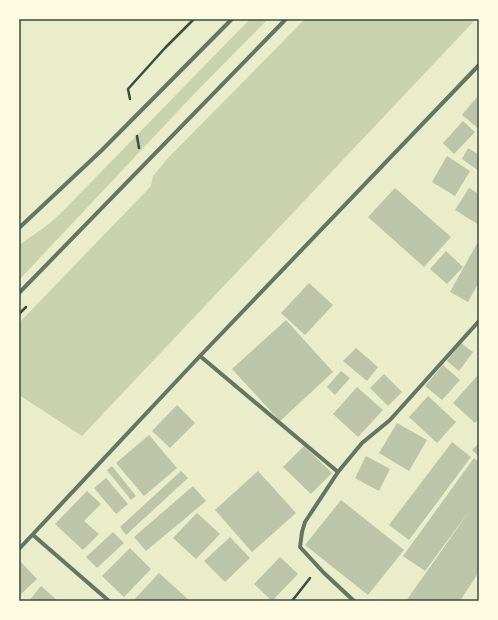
<svg xmlns="http://www.w3.org/2000/svg" width="498" height="620" font-family="Jost,sans-serif">
  <style>
    .green { fill: #cad2ad }
    .building { fill: #bcc5a7 }
    .lines { fill: none; stroke-linecap: round; stroke-linejoin: round }
    .path { stroke: #344e41; stroke-width: 2.5 }
    .minor { stroke: #617663; stroke-width: 4 }
    .neatline { fill: none; stroke: #344e41; stroke-width: 1.5 }
  </style>
  <rect width="100%" height="100%" fill="#e9edc9"/>
  <g class="green">
    <polygon points="250,19 268,19 195,93 19,280 19,245 49,224 63,211"/>
    <polygon points="305,19 476,19 82,436 19,395 19,323 151,186 153,176 167,159"/>
  </g>
  <g class="building">
    <polygon points="477,97 479,99 479,129 462,115"/>
    <polygon points="463,121 475,132 454,154 443,143"/>
    <polygon points="468,148 479,155 479,171 462,159"/>
    <polygon points="447,156 470,171 455,196 432,182"/>
    <polygon points="395,188 451,237 424,267 368,217"/>
    <polygon points="469,188 479,194 479,225 455,210"/>
    <polygon points="479,240 479,282 468,302 450,292"/>
    <polygon points="446,251 463,267 447,284 430,269"/>
    <polygon points="309,283 333,305 305,335 281,313"/>
    <polygon points="286,320 333,372 280,421 232,369"/>
    <polygon points="461,343 473,352 459,371 447,361"/>
    <polygon points="356,348 378,367 367,381 343,361"/>
    <polygon points="443,365 460,380 442,400 425,386"/>
    <polygon points="341,371 350,378 335,395 327,387"/>
    <polygon points="384,374 402,392 388,406 370,388"/>
    <polygon points="479,374 479,419 475,423 453,403"/>
    <polygon points="357,387 383,410 358,437 333,414"/>
    <polygon points="428,396 456,422 437,443 409,417"/>
    <polygon points="177,405 195,423 170,448 152,431"/>
    <polygon points="397,423 427,440 409,471 379,453"/>
    <polygon points="149,435 177,468 144,496 116,463"/>
    <polygon points="452,442 471,457 409,540 389,525"/>
    <polygon points="479,443 479,457 472,450"/>
    <polygon points="304,446 332,473 311,494 283,467"/>
    <polygon points="366,456 390,469 379,491 355,478"/>
    <polygon points="474,458 479,462 479,572 460,601 406,601 471,509 425,571 403,556"/>
    <polygon points="112,466 136,496 131,500 107,470"/>
    <polygon points="181,471 188,478 126,535 120,527"/>
    <polygon points="258,471 296,513 252,552 215,510"/>
    <polygon points="106,478 128,504 116,514 94,488"/>
    <polygon points="193,486 206,501 146,551 134,537"/>
    <polygon points="87,491 101,504 84,521 99,534 83,550 55,524"/>
    <polygon points="341,500 404,550 368,595 305,545"/>
    <polygon points="197,513 220,534 196,559 173,538"/>
    <polygon points="113,532 124,543 97,568 86,557"/>
    <polygon points="230,537 250,558 225,582 204,561"/>
    <polygon points="130,548 151,569 124,597 102,576"/>
    <polygon points="280,557 298,574 272,601 254,584"/>
    <polygon points="21,562 37,579 19,596 19,564"/>
    <polygon points="159,573 190,601 133,601"/>
    <polygon points="41,586 58,601 29,601"/>
  </g>
  <g class="lines">
    <g class="path">
      <polyline points="130,99 128,89 165,48 194,19"/>
      <polyline points="137,136 139,148"/>
      <polyline points="19,314 26,307"/>
      <polyline points="292,601 310,578"/>
    </g>
    <g class="minor">
      <polyline points="19,228 102,150 232,19"/>
      <polyline points="19,293 286,19"/>
      <polyline points="200,356 338,472"/>
      <polyline points="33,535 109,601"/>
      <polyline points="19,549 200,356 479,65"/>
      <polyline points="354,601 324,573 300,547 302,532 305,522 338,472 362,443 390,420 479,321"/>
    </g>
  </g>
  <rect width="498" height="620" fill="none" stroke="#fefae0" stroke-width="40"/>
  <rect x="20" y="20" width="458" height="580" class="neatline"/>
</svg>
